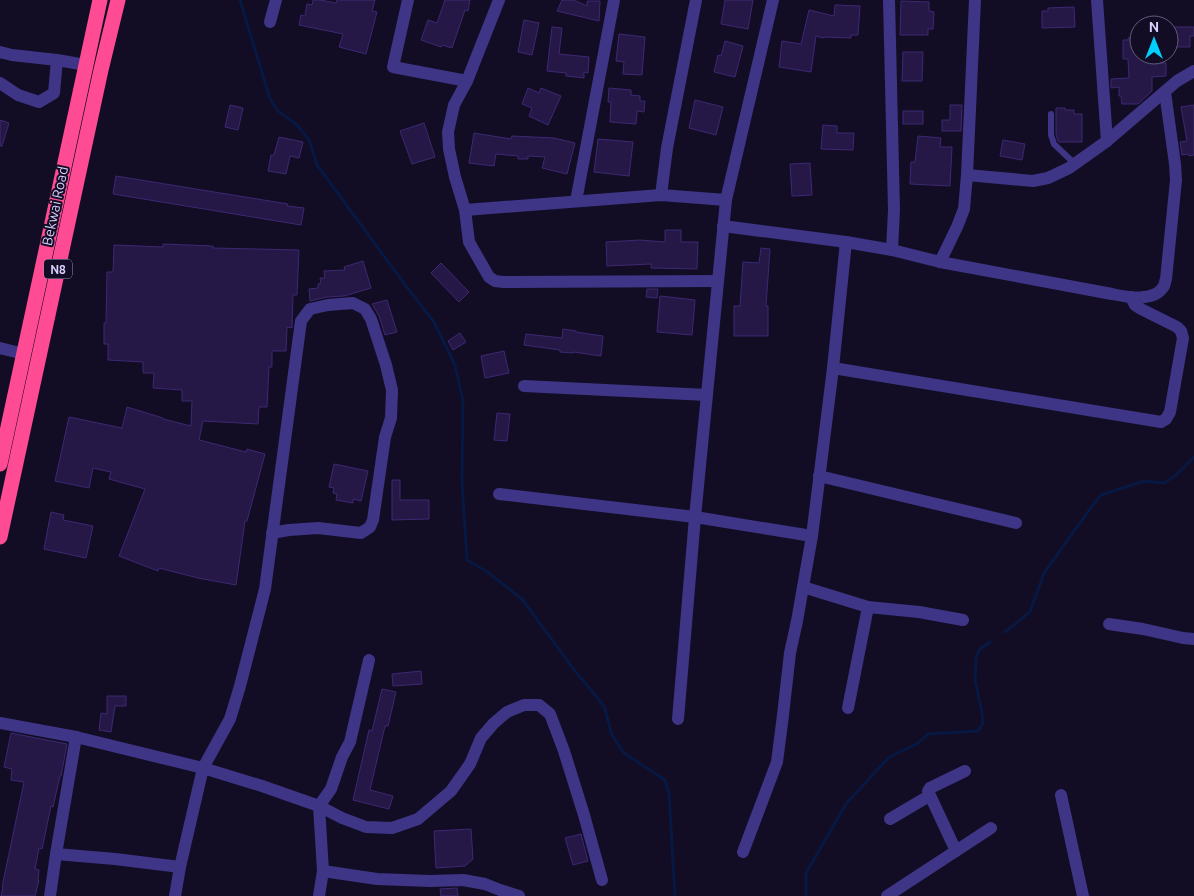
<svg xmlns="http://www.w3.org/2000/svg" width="1194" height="896" font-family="Ubuntu,sans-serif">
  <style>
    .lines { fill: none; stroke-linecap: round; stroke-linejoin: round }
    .stream { stroke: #071843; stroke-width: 3 }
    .building { fill: #251846; stroke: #3d2873 }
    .lane { stroke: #3e3586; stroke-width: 6 }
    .street { stroke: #3e3586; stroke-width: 12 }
    .highway { stroke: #ff4b94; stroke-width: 15 }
    .labels { text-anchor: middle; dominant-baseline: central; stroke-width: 4; stroke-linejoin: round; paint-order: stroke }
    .shield { fill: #120d24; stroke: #9d96bd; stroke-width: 1 }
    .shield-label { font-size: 12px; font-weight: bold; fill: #d9d0ff }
    .street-label { font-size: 14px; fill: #d9d0ff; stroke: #120d24 }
  </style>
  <rect width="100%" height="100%" fill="#120d24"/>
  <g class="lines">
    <g class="stream">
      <polyline points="240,0 270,99 278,111 296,124 309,140 317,165 406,286 434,322 455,365 463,401 462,483 467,560 486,571 522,599 575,671 604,706 612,735 624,753 665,780 669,794 675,896"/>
      <polyline points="1005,632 1030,612 1044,573 1090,509 1101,495 1144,481 1164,483 1175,476 1194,457"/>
      <polyline points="806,896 806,873 846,804 889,757 917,744 928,734 978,731 983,723 982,713 975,680 976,657 980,649 990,642"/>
    </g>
  </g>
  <g class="building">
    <polygon points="313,0 320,0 336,3 337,0 375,0 372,11 377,12 366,54 339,47 343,34 299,25 301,15 305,16 307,4 312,5"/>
    <polygon points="445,0 470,0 468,11 465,10 452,48 442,45 441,47 421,40 428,20 437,23"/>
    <polygon points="562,0 574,0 587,6 587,1 600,1 599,21 557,11"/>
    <polygon points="725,0 753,0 748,29 721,24"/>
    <polygon points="901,1 929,2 929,11 934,12 933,29 928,29 928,35 900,35"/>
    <polygon points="835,5 860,6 858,35 851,35 851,38 824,37 823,38 816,36 811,72 779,67 782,41 801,44 809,10 834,16"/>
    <polygon points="1074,7 1075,27 1042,28 1042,11 1048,11 1048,8"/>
    <polygon points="524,20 539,23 532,55 518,52"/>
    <polygon points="552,27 562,28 559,54 589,57 588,73 584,72 584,78 566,76 566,73 547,71"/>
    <polygon points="1169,27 1194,27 1194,36 1190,36 1190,47 1169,47"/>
    <polygon points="619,34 645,37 642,75 623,74 624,62 616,61"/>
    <polygon points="1128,38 1139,38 1139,55 1154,55 1154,63 1166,63 1166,76 1152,77 1152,91 1138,104 1122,104 1121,96 1119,96 1119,87 1111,88 1111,79 1129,78 1128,59 1123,59 1123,40 1128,40"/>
    <polygon points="725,41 743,46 735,77 714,72 718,55 721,56"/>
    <polygon points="903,52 923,52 922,81 902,81"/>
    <polygon points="528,88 539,93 541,88 561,96 548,125 529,116 532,108 522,104"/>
    <polygon points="609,88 631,90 631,95 640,96 640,101 645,101 644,112 637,111 636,124 610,122 611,102 608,102"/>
    <polygon points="695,100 723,107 716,135 689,128"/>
    <polygon points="230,105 243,108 238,130 225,127"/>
    <polygon points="950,105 962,105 961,131 942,131 942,120 950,120"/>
    <polygon points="1194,105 1194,155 1189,156 1189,154 1182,155 1180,142 1187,141 1181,107"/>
    <polygon points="1056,108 1065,108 1065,110 1074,110 1074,114 1082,114 1082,142 1059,142 1058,141 1056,134"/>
    <rect x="903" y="111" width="20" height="13"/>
    <polygon points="0,120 9,123 2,146 0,146"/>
    <polygon points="424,123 435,157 412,164 400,131"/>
    <polygon points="823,125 837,126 837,133 854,133 853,150 821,149"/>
    <polygon points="474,133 511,139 512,136 554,138 575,143 567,174 542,168 545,157 528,156 528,159 518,159 518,156 496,154 494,166 469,163"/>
    <polygon points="918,136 941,138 940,147 952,147 950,186 910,184 911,162 915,162"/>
    <polygon points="279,137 303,142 299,158 290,156 286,174 268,171 271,155 274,155"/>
    <polygon points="598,139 633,142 629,176 594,172"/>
    <polygon points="1003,140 1025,144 1022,160 1000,156"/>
    <polygon points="810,163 812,195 792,196 790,164"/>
    <polygon points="116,176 288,204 287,206 304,208 301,225 113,194"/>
    <polygon points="665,230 681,230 681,242 698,242 697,269 651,268 651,264 607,266 606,242 640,240 665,242"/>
    <polygon points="163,244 213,246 213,248 299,250 297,295 293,295 292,328 287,327 286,351 272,351 272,367 269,367 267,407 259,407 258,424 203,421 199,440 246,452 247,449 265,454 247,521 245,521 236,585 198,578 159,568 158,571 119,556 145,489 109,479 111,472 93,468 89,488 55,481 69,417 122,428 127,407 163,418 163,419 191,426 192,401 182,401 182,390 153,388 154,373 143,373 143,362 108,360 108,344 104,344 104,323 106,323 107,272 113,272 114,245 163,247"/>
    <polygon points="761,248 770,249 766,306 768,306 768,336 734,336 734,306 740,306 743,262 759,263"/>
    <polygon points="363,261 371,288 344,296 327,297 310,301 309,289 318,288 318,284 321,283 320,278 325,278 324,271 345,270 344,267"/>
    <polygon points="441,263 469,292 459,302 431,273"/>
    <polygon points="647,289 658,289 657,298 646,297"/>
    <polygon points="660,296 695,300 692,335 657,332"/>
    <polygon points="387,300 397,332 385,335 379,316 372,304"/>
    <polygon points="563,329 576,331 576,332 603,336 601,356 573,352 573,353 560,352 560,350 524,345 526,334 562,338"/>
    <polygon points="460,333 466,342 453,350 448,341"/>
    <polygon points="504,351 509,373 485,378 481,356"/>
    <polygon points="497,413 510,414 507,441 494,440"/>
    <polygon points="334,464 368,471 361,501 353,499 353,503 336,500 337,494 333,493 334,488 329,487"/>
    <polygon points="392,480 400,480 400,500 429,500 429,519 392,520"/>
    <polygon points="51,512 64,515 63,520 93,526 86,558 44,549"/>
    <polygon points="421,671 422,684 393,686 392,674"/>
    <polygon points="382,689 396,692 388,726 385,726 370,790 393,796 389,809 353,800 369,730 372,731"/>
    <polygon points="107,696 126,696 126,706 115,706 111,732 99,730 101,713 107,714"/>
    <polygon points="11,733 67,744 61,776 60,776 53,807 51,806 42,849 39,848 35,869 39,870 38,880 39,880 35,896 1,896 3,887 2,887 24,782 11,780 12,769 4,767"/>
    <polygon points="471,829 473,859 465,866 436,868 434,831"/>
    <polygon points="581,834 588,861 573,865 565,838"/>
    <polygon points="457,888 458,896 441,896 440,889"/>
  </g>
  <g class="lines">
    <polyline class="lane" points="1051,114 1051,135 1054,144 1075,164"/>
    <g class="street">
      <polyline points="408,0 393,67 467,81"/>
      <polyline points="499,0 467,81 454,105 448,132 449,149 455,177 465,210 469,242 489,277 495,281 503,282 718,281"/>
      <polyline points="889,0 894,210 892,250"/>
      <polyline points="1097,0 1107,141"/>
      <polyline points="270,22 276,0"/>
      <polyline points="0,52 12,55 57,60 86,65"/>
      <polyline points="0,83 18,95 39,102 54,93 57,60"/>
      <polyline points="967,175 1033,181 1048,178 1069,168 1107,141 1177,81 1194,71"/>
      <polyline points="661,195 667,148 696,0"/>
      <polyline points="576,201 614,0"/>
      <polyline points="465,210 661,195 726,200"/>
      <path d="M723,226L846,242L892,250L940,262L1112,294C1126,297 1154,303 1164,286C1165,284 1165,281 1166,279L1176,180L1175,164L1165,92"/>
      <polyline points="940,262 957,227 964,209 967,175 975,0"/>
      <polyline points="0,348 24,354"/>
      <polyline points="833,368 1161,422 1166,419 1170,412 1183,338 1181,331 1177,327 1141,309 1135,305 1131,297"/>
      <polyline points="524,386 707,395"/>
      <polyline points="819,476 1016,523"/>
      <polyline points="499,494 695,517 812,536"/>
      <polyline points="803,587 868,607 919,612 963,620"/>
      <polyline points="1109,624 1143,629 1183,638 1194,639"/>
      <polyline points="848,708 868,607"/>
      <polyline points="678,719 695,517 726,200 773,0"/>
      <polyline points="0,723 76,737 203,768 262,786 319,806 342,818 366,827 392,828 418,819 451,791 470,764 481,738 494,723 507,712 524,705 539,705 550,714 564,751 584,815 602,880"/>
      <polyline points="1061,795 1083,896"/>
      <polyline points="890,819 929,796"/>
      <polyline points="956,851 928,791 930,788 965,771"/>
      <polyline points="743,852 777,762 783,715 790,653 797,621 812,536 833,368 846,242"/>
      <polyline points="56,854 115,859 180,867"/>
      <polyline points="323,871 377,879 430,881 463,880 485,884 500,890 519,896"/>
      <polyline points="50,896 56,854 76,737"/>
      <polyline points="175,896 180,867 203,768 230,719 240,686 265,589 301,321 310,309 328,305 353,303 365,309 371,319 386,365 392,390 391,418 385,437 373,520 370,527 361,533 318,528 289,530 272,533"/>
      <polyline points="319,896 323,871 319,806 331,789 342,757 350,742 369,660"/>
      <polyline points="887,896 991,828"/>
    </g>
    <g class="highway">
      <polyline points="0,464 100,0"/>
      <polyline points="0,537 101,70 118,0"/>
    </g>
  </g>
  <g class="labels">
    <rect class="shield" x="44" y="259.5" width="28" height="19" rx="4"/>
    <g class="shield-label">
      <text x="58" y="269">N8</text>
    </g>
    <g class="street-label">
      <text transform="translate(55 206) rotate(-78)">Bekwai Road</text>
    </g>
  </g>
  <g transform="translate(1154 40)"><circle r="24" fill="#120d24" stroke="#625b7c"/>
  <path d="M0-4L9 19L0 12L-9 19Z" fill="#00cffb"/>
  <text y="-8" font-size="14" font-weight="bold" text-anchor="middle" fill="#d9d0ff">N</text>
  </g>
</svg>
